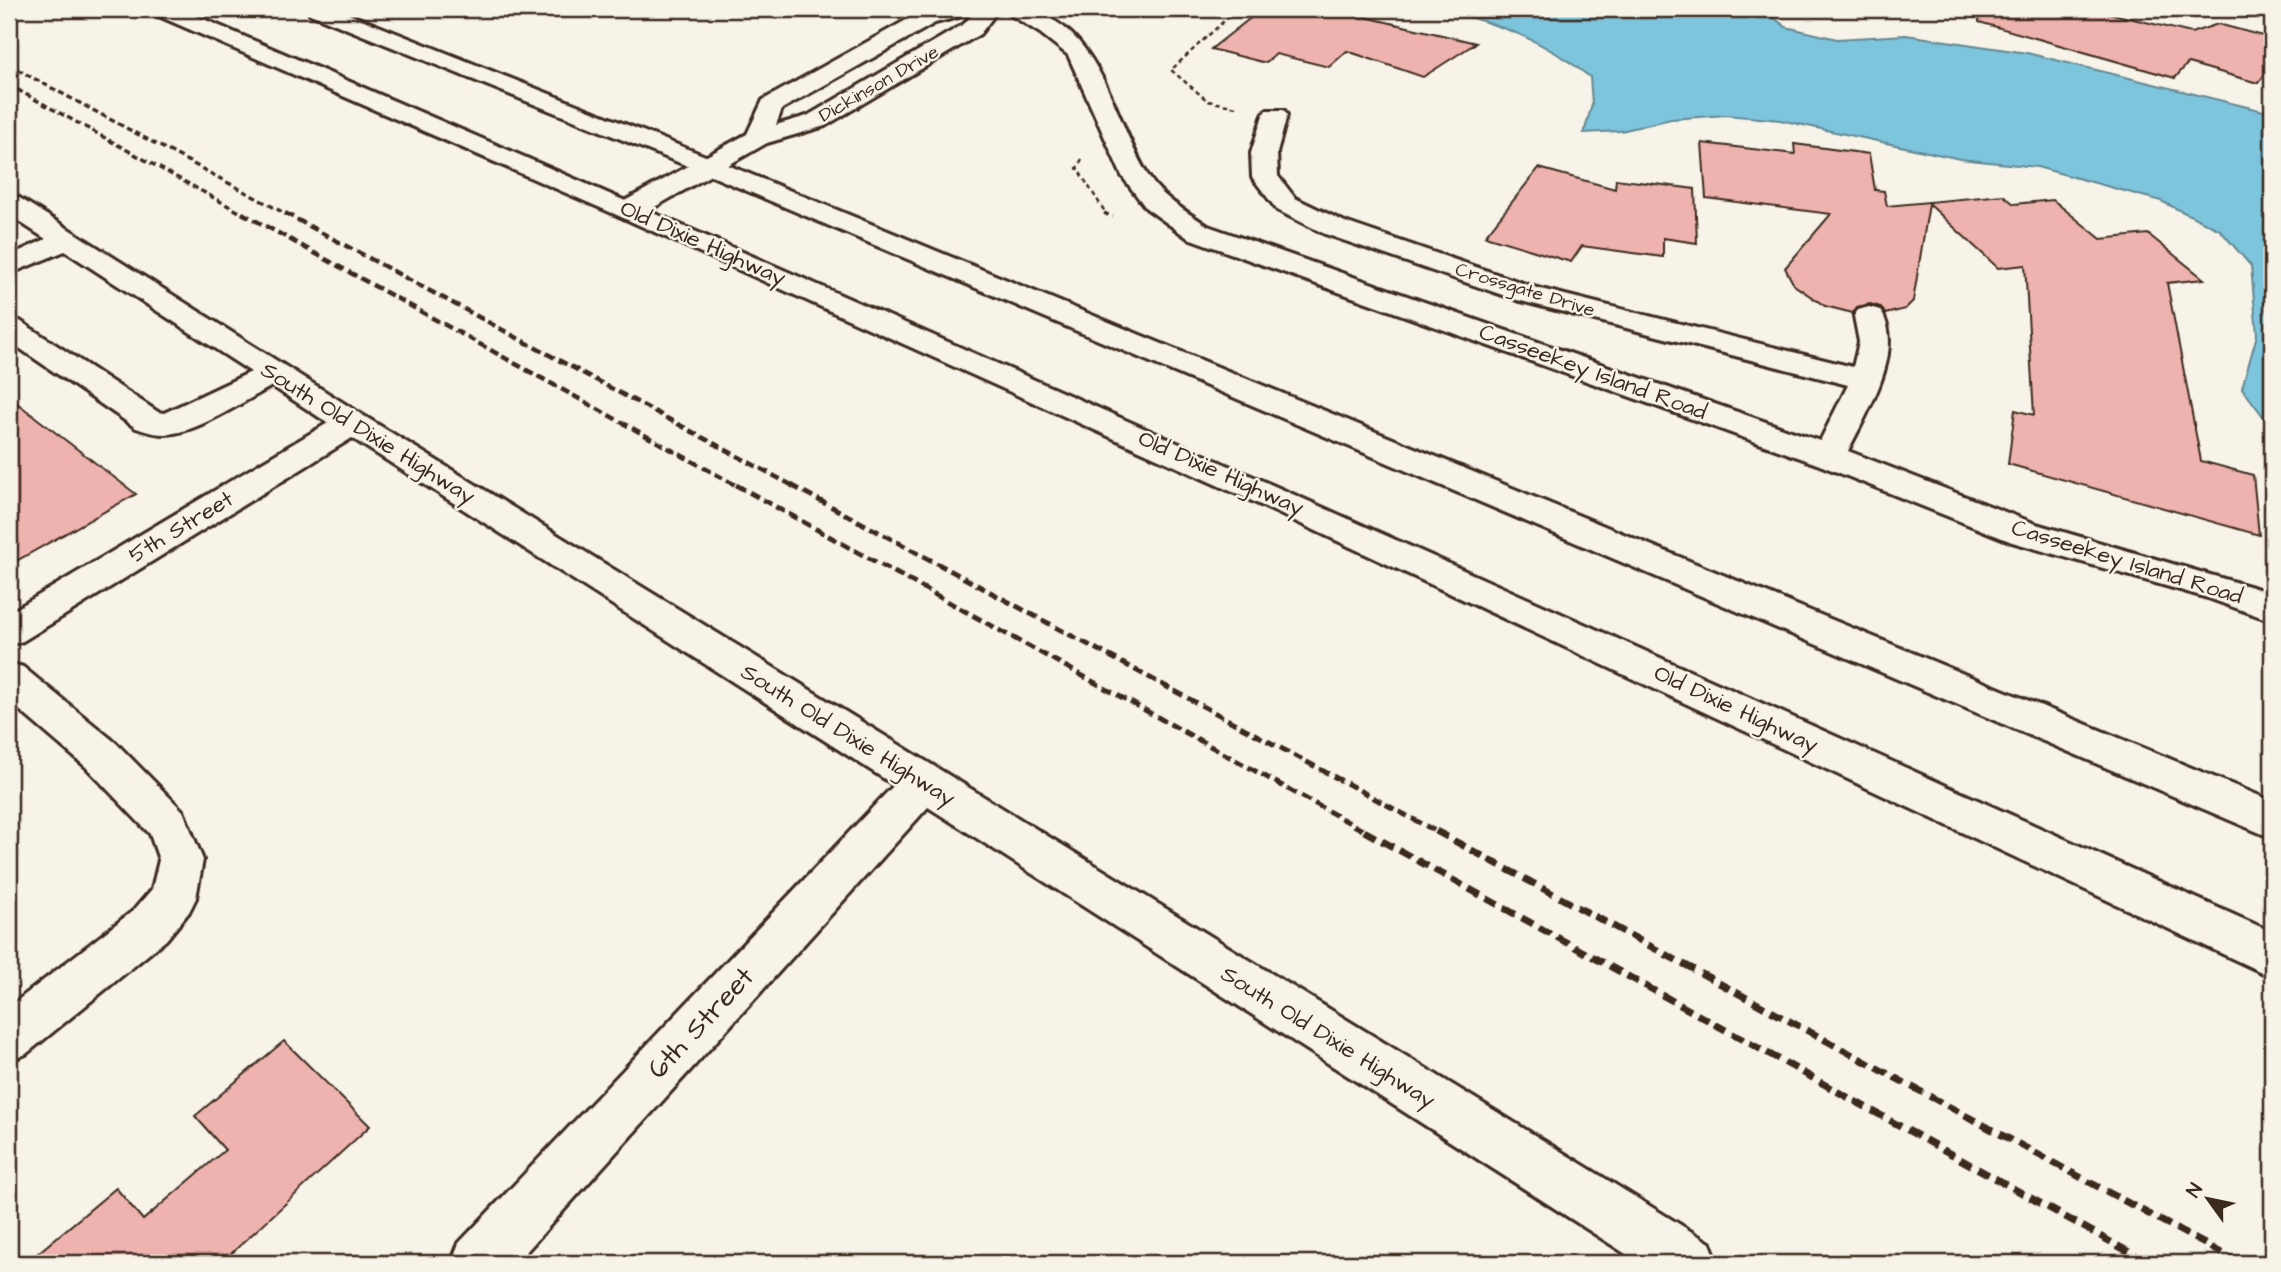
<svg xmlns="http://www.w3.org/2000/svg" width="2281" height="1272" font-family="'Architects Daughter',sans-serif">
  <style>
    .water { fill: #7dc5dd; stroke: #638791; stroke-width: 2 }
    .building { fill: #efb3af; stroke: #3b2a1e; stroke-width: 2 }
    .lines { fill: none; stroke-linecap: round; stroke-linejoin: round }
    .minor-casing { stroke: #3b2a1e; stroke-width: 6 }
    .major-casing { stroke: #3b2a1e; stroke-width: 6 }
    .path-far1 { stroke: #3b2a1e; stroke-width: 2.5; stroke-dasharray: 4.5 3.5; stroke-linecap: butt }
    .path { stroke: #3b2a1e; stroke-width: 3.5; stroke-dasharray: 5 4.5; stroke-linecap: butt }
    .minor { fill: #f7f3e8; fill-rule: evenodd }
    .major { fill: #f7f3e8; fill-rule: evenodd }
    .rail-far3 { stroke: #3b2a1e; stroke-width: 3.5; stroke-dasharray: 6 3.5; stroke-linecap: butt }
    .rail-far2 { stroke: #3b2a1e; stroke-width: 4.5; stroke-dasharray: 9 4.5; stroke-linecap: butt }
    .rail-far1 { stroke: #3b2a1e; stroke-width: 5; stroke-dasharray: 10 5; stroke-linecap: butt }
    .rail { stroke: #3b2a1e; stroke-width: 7; stroke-dasharray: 13 7; stroke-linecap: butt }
    .labels { text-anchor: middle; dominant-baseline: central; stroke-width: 5; stroke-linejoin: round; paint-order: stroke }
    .far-street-label { font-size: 19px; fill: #3b2a1e; stroke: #f7f3e8 }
    .street-label { font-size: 23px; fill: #3b2a1e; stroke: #f7f3e8 }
    .near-street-label { font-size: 28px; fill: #3b2a1e; stroke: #f7f3e8 }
  </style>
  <rect width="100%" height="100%" fill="#f7f3e8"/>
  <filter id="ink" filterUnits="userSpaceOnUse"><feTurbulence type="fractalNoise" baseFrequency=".0143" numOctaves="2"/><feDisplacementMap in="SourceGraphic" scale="14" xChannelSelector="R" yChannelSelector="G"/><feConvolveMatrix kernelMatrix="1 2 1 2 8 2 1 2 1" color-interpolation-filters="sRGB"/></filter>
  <g filter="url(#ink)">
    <path class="water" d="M1441,9H1763L1786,27L1837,39L1906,35L2027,53L2272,113V428L2242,388L2257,335L2251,266L2220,230L2161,201L2037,167L1960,159L1780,120L1726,115L1671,119L1621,131L1584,133L1592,104L1590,77C1541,38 1500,25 1441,9Z"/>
    <g class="building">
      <polygon points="1262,9 1331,9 1476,43 1423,77 1347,51 1329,67 1276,54 1266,63 1211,49"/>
      <polygon points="1980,9 2092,9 2191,33 2218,24 2263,36 2272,48 2272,65 2258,83 2188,63 2175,78 1979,22"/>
      <polygon points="1702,143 1795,154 1794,144 1869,154 1875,190 1884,191 1887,206 2003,195 2014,204 2053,200 2101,239 2148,234 2204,279 2167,283 2201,461 2253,475 2259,535 2008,464 2015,410 2034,415 2025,265 1998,268 1929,204 1913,301 1905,309 1885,314 1881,307 1870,304 1857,307 1853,313 1825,306 1794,285 1785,268 1831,214 1706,198"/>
      <polygon points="1539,168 1615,189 1616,179 1695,189 1697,243 1663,238 1663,257 1582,246 1571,262 1485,236"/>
      <polygon points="9,397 136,494 9,565"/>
      <polygon points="284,1041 370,1126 221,1263 26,1263 116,1188 143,1220 225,1150 195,1116"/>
    </g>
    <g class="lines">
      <defs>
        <g id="minor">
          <polygon points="937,9 973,9 970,14 935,23 782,109 776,125 807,116 964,24 977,9 999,9 980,34 825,126 767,143 639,216 619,216 616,210 619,204 747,134 763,100 919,13"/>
          <path d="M1001,9C1097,4 1109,111 1147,174C1161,198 1186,211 1208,226L1820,441L1848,385L1517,300L1325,234L1277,210L1252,177L1251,153L1263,115L1266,110H1284L1287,115L1277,153L1278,176L1295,198L1345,222L1537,288L1853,367L1859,342L1854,316L1858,310L1869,307L1880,310C1907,349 1866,414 1848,451L2036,524L2272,593V621L2208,598L2012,542L1817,464L1188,238L1146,208L1122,176L1068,55L1040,33Z"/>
          <path d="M9,195L18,197L364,416L1710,1243L1718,1263H1640L928,807L516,1263H451L459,1243L894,785L352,438L23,641L9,645V613L328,423L272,386C244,401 194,435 163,434C154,434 145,431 136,428L9,341V318L20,321L158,412L164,413L251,372L65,251L9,274V256L46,239L9,215Z"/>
          <polygon points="9,663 23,667 116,743 183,811 203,860 196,898 189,912 166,940 26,1054 9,1061 9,1007 134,910 152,889 159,860 150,834 86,767 9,701"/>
        </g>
        <g id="major">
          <path d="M151,9H180C881,308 1577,620 2272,932V977L1237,494L619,216L154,14Z"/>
          <polygon points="307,9 336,9 718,161 2272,801 2272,838 700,171 310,14"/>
        </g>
      </defs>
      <use href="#minor" class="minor-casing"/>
      <use href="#major" class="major-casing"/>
      <g class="path-far1">
        <polyline points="1236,107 1208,101 1171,70 1237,9"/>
        <polyline points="1082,159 1077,168 1107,215"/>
      </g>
      <polyline class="path" points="1104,213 1113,217"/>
      <use href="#minor" class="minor"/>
      <use href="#major" class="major"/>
      <g class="rail-far3">
        <polyline points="9,65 288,215"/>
        <polyline points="9,85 245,215"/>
      </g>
      <g class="rail-far2">
        <polyline points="242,213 739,487"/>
        <polyline points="285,213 795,487"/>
      </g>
      <g class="rail-far1">
        <polyline points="736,485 1368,833"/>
        <polyline points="791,485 1439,833"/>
      </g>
      <g class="rail">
        <polyline points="1364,831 2149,1263"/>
        <polyline points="1436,831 2240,1263"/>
      </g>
    </g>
  </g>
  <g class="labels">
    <g class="far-street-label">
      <text transform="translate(879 84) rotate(-30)">Dickinson Drive</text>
      <text transform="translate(1525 290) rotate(17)">Crossgate Drive</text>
    </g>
    <g class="street-label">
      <text transform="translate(703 243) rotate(24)">Old Dixie Highway</text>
      <text transform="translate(1593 372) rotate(20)">Casseekey Island Road</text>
      <text transform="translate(368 433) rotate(32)">South Old Dixie Highway</text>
      <text transform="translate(1221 473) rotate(24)">Old Dixie Highway</text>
      <text transform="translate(181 527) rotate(-31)">5th Street</text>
      <text transform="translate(2127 562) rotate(17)">Casseekey Island Road</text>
      <text transform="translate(1736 709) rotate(25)">Old Dixie Highway</text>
      <text transform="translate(848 735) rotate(32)">South Old Dixie Highway</text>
      <text transform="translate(1328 1037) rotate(32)">South Old Dixie Highway</text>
    </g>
    <g class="near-street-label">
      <text transform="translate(701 1023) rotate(-47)">6th Street</text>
    </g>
  </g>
  <rect width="2281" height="1272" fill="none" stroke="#f7f3e8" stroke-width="35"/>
  <rect x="18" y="18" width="2246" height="1237" fill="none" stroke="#3b2a1e" stroke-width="2.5" filter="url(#ink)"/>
  <g transform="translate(2208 1199) rotate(303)" stroke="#f7f3e8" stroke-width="5" paint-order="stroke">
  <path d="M0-5L12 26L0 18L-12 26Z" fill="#3b2a1e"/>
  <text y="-10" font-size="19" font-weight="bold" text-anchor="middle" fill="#3b2a1e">N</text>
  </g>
</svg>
